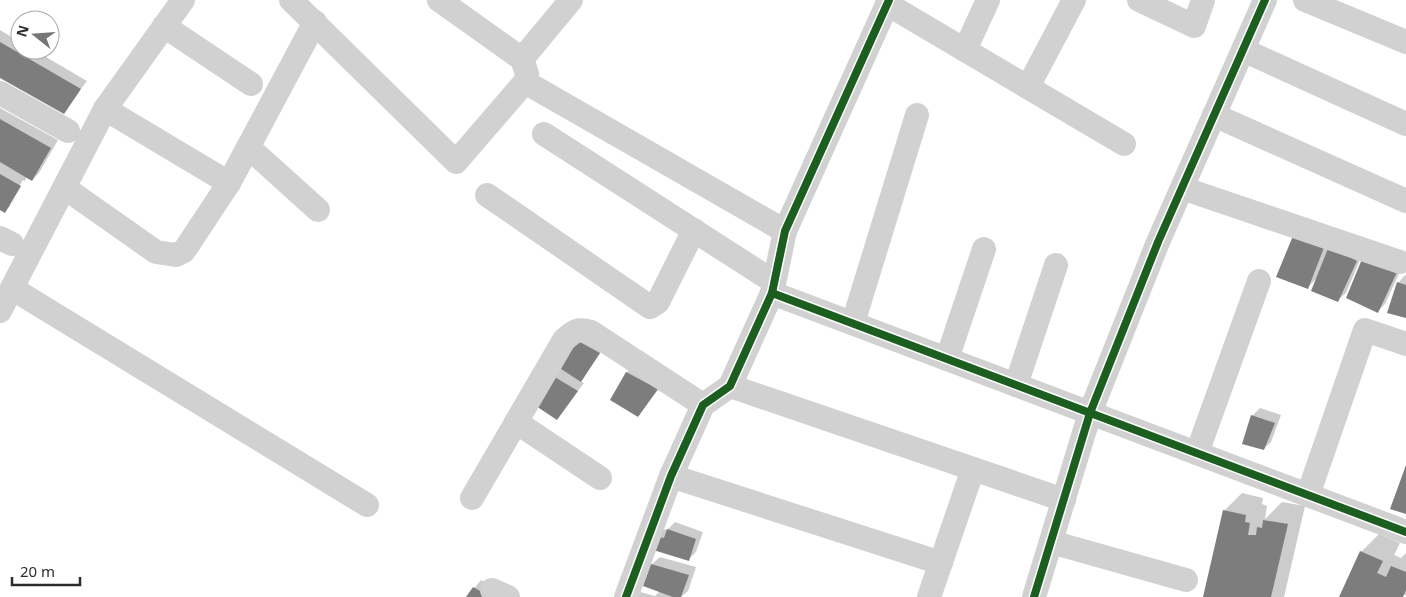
<svg xmlns="http://www.w3.org/2000/svg" width="1406" height="597" font-family="'Noto Sans',sans-serif">
  <style>
    .shadow { fill: #0003; fill-rule: evenodd }
    .building { fill: #7d7d7d }
    .lines { fill: none; stroke-linecap: round; stroke-linejoin: round }
    .minor { stroke: #d1d1d1; stroke-width: 24 }
    .cycleway-casing { stroke: #fff; stroke-width: 11 }
    .cycleway { stroke: #1b5e20; stroke-width: 8 }
  </style>
  <rect width="100%" height="100%" fill="#fff"/>
  <g class="shadow">
    <polygon points="0,30 20,42 20,50 34,50 87,81 63,112 0,76"/>
    <path d="M0,108L58,140L39,173L32,180L27,177L12,204L5,211L0,209ZM23,180L25,181L11,205H8Z"/>
    <polygon points="1332,238 1363,253 1346,293 1338,300 1318,277 1307,288 1278,276"/>
    <polygon points="1403,265 1385,304 1378,311 1347,297"/>
    <polygon points="1405,275 1406,276 1406,317 1398,283"/>
    <polygon points="577,341 606,345 580,381 584,383 557,418 553,377 562,368"/>
    <polygon points="635,365 665,381 638,415 611,399 627,372"/>
    <polygon points="1260,408 1281,415 1271,442 1263,449 1252,416"/>
    <polygon points="1242,493 1263,498 1262,504 1267,506 1265,519 1282,502 1305,506 1284,597 1205,597 1224,511"/>
    <polygon points="675,522 703,532 696,552 689,559 651,548 662,529 667,530"/>
    <polygon points="1379,534 1400,543 1394,555 1401,558 1406,553 1406,595 1340,597 1361,552"/>
    <polygon points="660,557 696,567 688,591 681,597 635,597 640,592 655,596 660,591 645,586 652,564"/>
    <polygon points="481,580 511,597 467,597"/>
  </g>
  <g class="building">
    <polygon points="0,42 81,89 64,114 0,78"/>
    <polygon points="0,119 51,148 32,181 0,162"/>
    <polygon points="0,174 21,186 5,213 0,210"/>
    <polygon points="1295,231 1325,245 1308,289 1276,277"/>
    <polygon points="1329,246 1357,261 1338,302 1311,291"/>
    <polygon points="1362,259 1397,272 1378,313 1346,298"/>
    <polygon points="1397,282 1406,285 1406,318 1387,313"/>
    <polygon points="576,340 600,353 581,382 555,365"/>
    <polygon points="626,372 658,389 638,417 610,400"/>
    <polygon points="553,376 578,391 557,420 533,404"/>
    <polygon points="1251,415 1275,423 1264,450 1242,444"/>
    <polygon points="1406,465 1406,514 1390,509"/>
    <polygon points="1223,510 1246,515 1245,522 1250,523 1248,535 1256,535 1257,527 1262,528 1263,520 1288,524 1271,597 1203,597"/>
    <polygon points="667,529 696,539 689,561 650,549 654,536 664,538"/>
    <polygon points="1360,551 1383,561 1377,573 1386,577 1391,566 1406,572 1406,590 1403,597 1339,597"/>
    <polygon points="651,564 689,575 681,597 673,597 643,586"/>
    <polygon points="473,587 491,597 466,597"/>
  </g>
  <g class="lines">
    <g class="minor">
      <polyline points="291,0 456,162 525,82"/>
      <polyline points="439,0 522,59 527,74 525,82 785,231"/>
      <polyline points="1139,0 1194,26 1203,0"/>
      <polyline points="1305,0 1406,42"/>
      <polyline points="887,4 1124,144"/>
      <polyline points="164,26 251,84"/>
      <polyline points="965,50 988,0"/>
      <polyline points="1243,50 1406,124"/>
      <polyline points="522,59 571,0"/>
      <polyline points="1028,87 1074,0"/>
      <polyline points="0,93 68,131"/>
      <polyline points="105,109 229,183"/>
      <polyline points="1214,115 1406,201"/>
      <polyline points="544,134 774,282"/>
      <polyline points="248,147 318,210"/>
      <polyline points="65,188 156,252 176,255 184,251 229,183 315,22"/>
      <polyline points="1182,188 1400,262"/>
      <polyline points="487,195 650,307 658,302 694,230"/>
      <polyline points="0,238 12,244"/>
      <polyline points="13,289 367,505"/>
      <polyline points="772,293 1406,532"/>
      <polyline points="0,311 105,109 183,0"/>
      <polyline points="853,323 917,115"/>
      <polyline points="947,359 984,249"/>
      <polyline points="1016,385 1056,265"/>
      <polyline points="730,386 1064,500"/>
      <polyline points="516,422 600,478"/>
      <polyline points="1197,453 1259,281"/>
      <polyline points="671,476 941,563"/>
      <polyline points="1308,495 1365,330 1406,344"/>
      <path d="M472,498L564,340C574,331 578,328 591,332L703,405"/>
      <polyline points="1051,542 1186,580"/>
      <polyline points="492,590 508,597"/>
      <polyline points="626,597 671,476 703,405 730,386 772,293 785,231 889,0"/>
      <polyline points="929,597 973,469"/>
      <polyline points="1034,597 1090,413 1158,242 1265,0"/>
    </g>
    <defs>
      <g id="cycleway">
        <polyline points="772,293 1406,532"/>
        <polyline points="626,597 671,476 703,405 730,386 772,293 785,231 889,0"/>
        <polyline points="1034,597 1090,413 1158,242 1265,0"/>
      </g>
    </defs>
    <use href="#cycleway" class="cycleway-casing"/>
    <use href="#cycleway" class="cycleway"/>
  </g>
  <g transform="translate(35 35) rotate(287)"><circle r="24" fill="#ffffff" stroke="#ababab"/>
  <path d="M0-4L9 19L0 12L-9 19Z" fill="#767676"/>
  <text y="-8" font-size="14" font-weight="bold" text-anchor="middle" fill="#2c2c2c">N</text>
  </g>
  <path d="M12 577v8h68v-8" fill="none" stroke="#2c2c2c" stroke-width="2.5"/>
  <text x="20" y="577" font-size="15" fill="#2c2c2c" stroke="#ffffff" stroke-width="4" paint-order="stroke">20 m</text>
</svg>
